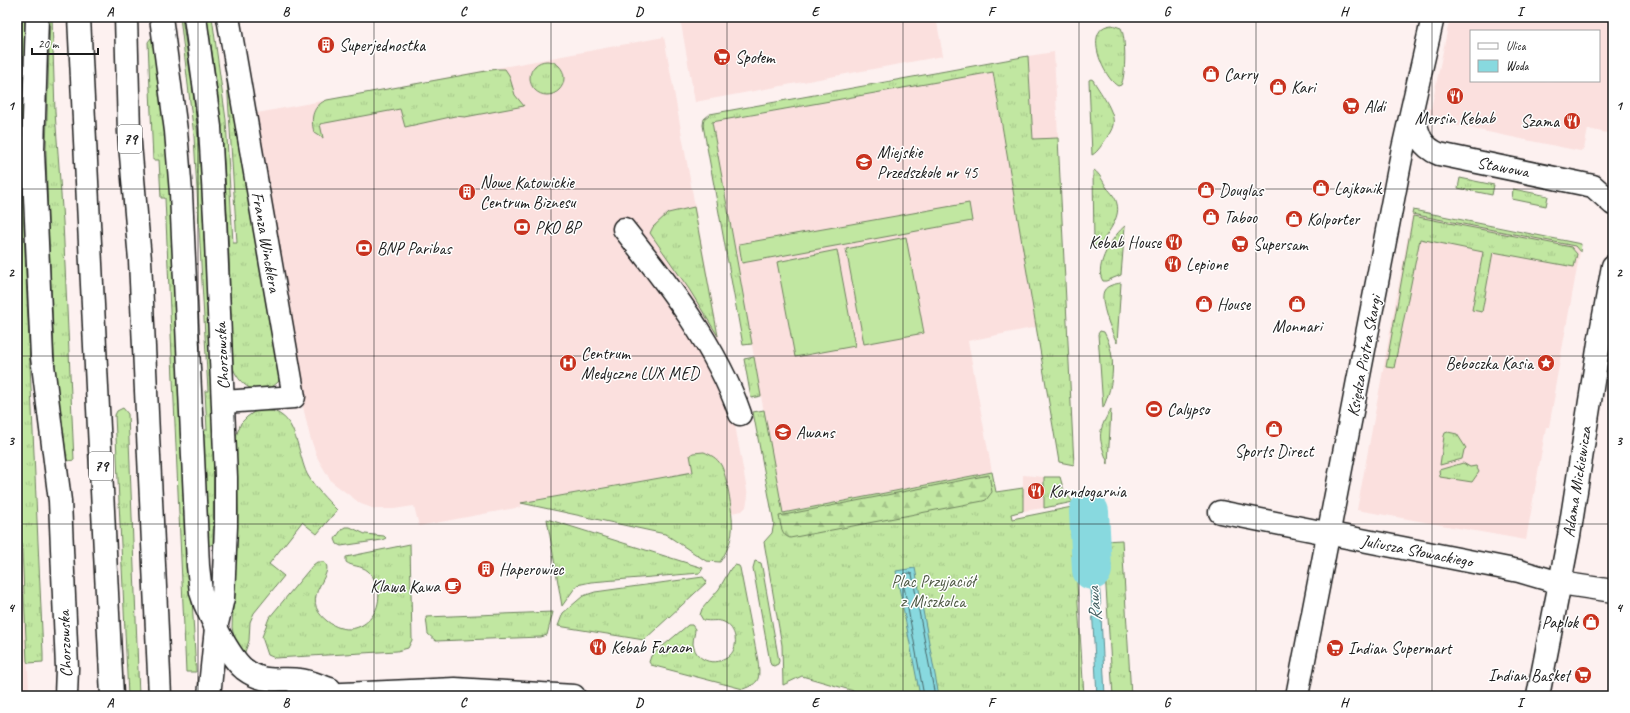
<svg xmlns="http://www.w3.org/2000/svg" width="1630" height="713" font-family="Caveat,sans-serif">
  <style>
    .built { fill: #fbe0de; fill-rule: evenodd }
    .grass { fill: url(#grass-tufts); stroke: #6e825e }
    .forest { fill: url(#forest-firs); stroke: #6e825e }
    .pitch { fill: #c1e7a1; stroke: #6e825e }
    .water { fill: #88d9df; stroke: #5d8d91 }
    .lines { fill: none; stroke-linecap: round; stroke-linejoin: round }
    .shore { stroke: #47686a; stroke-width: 1 }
    .river { stroke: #88d9df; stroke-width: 40 }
    .minor-casing { stroke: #1c1c1c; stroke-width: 25 }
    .major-casing { stroke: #1c1c1c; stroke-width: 25 }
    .minor { stroke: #fff; stroke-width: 22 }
    .major { stroke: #fff; stroke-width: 22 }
    .tram { stroke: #1c1c1c; stroke-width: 1 }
    .grid { fill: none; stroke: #1c1c1c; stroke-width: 1; stroke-opacity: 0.55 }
    .labels { text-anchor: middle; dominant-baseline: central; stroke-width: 3; stroke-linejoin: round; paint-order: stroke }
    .shield { fill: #fff; stroke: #606060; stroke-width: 1 }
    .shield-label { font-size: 16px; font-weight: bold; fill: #1c1c1c }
    .poi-label { font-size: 17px; fill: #1c1c1c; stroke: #fff; text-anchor: start }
    .street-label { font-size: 17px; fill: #1c1c1c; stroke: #fff }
    .park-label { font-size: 17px; fill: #4e5944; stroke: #fff }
    .water-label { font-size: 18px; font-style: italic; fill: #425e60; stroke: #fff }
    .neatline { fill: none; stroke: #1c1c1c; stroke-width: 1.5 }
    .grid-label { font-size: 13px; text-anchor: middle; font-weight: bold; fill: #1c1c1c }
  </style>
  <defs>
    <pattern id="grass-tufts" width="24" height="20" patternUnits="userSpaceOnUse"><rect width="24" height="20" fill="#c1e7a1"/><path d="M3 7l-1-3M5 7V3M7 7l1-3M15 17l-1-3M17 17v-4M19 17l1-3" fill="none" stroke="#a5c68a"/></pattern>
    <pattern id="forest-firs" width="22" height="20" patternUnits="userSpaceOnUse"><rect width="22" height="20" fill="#c1e7a1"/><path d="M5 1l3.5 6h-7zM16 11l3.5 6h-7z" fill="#a5c68a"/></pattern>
  </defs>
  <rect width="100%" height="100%" fill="#fdf1f0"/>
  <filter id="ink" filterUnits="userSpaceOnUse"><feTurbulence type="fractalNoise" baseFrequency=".025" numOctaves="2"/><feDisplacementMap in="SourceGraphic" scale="8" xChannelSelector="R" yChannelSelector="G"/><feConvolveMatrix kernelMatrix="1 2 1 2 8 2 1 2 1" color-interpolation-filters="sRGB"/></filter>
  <g filter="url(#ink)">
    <g class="built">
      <polygon points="686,17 936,17 943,56 695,102 680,18"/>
      <path d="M1450,17H1613V103L1607,133L1588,129L1584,149L1580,151L1425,119L1427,108L1431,109ZM1471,31H1599V81H1471Z"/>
      <polygon points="664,37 748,496 746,507 742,511 731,513 724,474 721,464 709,454 698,452 693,453 693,472 521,503 521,507 419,526 414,506 394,509 375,509 361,504 332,482 328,476 318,459 310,437 301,398 252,114"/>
      <polygon points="1054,52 1058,138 1033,140 1028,56"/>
      <polygon points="993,72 1037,327 968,341 992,472 782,513 712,122"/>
      <polygon points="1412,214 1575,246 1580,252 1554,393 1555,394 1549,427 1546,427 1526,540 1357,510"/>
      <polygon points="17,439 29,691 19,696 17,696"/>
      <polygon points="1023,475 1044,477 1044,508 1023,511"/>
    </g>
    <g class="grass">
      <polygon points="17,17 25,17 21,136 22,188 43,653 43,662 28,663 27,661 17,439"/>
      <polygon points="50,17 52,17 55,112 63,222 74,460 67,461 55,373 48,222 46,151"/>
      <polygon points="180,17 182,17 195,107 201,170 214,447 213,544 208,546 207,544 202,430 207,430 205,391 208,391 194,136"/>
      <path d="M206,17H212L226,120L233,243H237L227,80L279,369V381C262,399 241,389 233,368C228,251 228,133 206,17Z"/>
      <path d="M1112,25L1121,28C1126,37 1126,76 1121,85L1118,86C1104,79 1081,27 1112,25Z"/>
      <polygon points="151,38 153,39 156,53 168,158 196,672 186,672 165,198 161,198 159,160 153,160 148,42"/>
      <polygon points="1028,56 1033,139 1058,138 1074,465 1059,462 993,72 712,122 752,344 743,345 703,125 704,119 710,114"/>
      <circle cx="547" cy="78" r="17"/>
      <path d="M497,69H505L509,75L515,95L524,106L465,117L455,116L405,127L400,109L320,124L323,138L314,132C310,118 313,105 327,100Z"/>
      <path d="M1091,79L1093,80C1099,91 1116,112 1113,125C1112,130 1109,134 1106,139C1102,144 1098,152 1092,155L1089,80Z"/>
      <path d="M1094,170C1100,174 1103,182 1107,188C1111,192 1116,198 1117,204C1121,218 1106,235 1099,246L1097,247L1094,245L1093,171Z"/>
      <polygon points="1460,178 1494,185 1492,195 1458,188"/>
      <polygon points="1513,189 1548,196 1546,206 1512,199"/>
      <polygon points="694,207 718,336 689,289 650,233 653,227 668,213"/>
      <polygon points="1413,210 1581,244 1580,252 1575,246 1412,214"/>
      <polygon points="1413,216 1571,247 1577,254 1574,267 1493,252 1482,312 1472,310 1483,252 1420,239 1394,368 1386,367"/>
      <path d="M1125,226L1121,275L1106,281H1103C1093,267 1114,234 1125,226Z"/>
      <path d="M1121,283L1117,343C1112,333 1099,301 1104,291C1107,285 1115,284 1121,283Z"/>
      <path d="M1100,331L1104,332C1117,356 1114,384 1103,408L1098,334Z"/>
      <polygon points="754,357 761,396 751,398 744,359"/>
      <polygon points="123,408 128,414 139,696 128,696 115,415 117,411"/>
      <path d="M1111,409L1108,464C1099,438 1096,434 1111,409Z"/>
      <path d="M263,410C269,411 276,411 281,415C297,425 299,457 307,474C315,488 326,499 337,510L317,534L302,522L269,564L284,576L254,613L250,622L249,641L243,657L235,643L232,627L238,512L236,436L241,423L247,417L254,412Z"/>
      <polygon points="764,410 783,513 992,472 996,492 1023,488 1023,511 1011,514 1012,519 1072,507 1084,696 871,696 802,676 783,685 782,645 764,542 772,533 774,523 753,412"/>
      <polygon points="1448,432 1457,434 1466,448 1464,450 1462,459 1440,465 1444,436 1445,433"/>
      <path d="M704,452C711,455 717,458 721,465C727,475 734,519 732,531C731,542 726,553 720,562L706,561L665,534L521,503L693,472L690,455L693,453Z"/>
      <polygon points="1463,463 1470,467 1476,466 1479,472 1472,482 1440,477 1439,470"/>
      <polygon points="1044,477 1060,477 1064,491 1073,502 1044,508"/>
      <polygon points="547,519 703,568 700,573 591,582 577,585 562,606"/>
      <polygon points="345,527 350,527 365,534 384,536 386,538 382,540 341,546 337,544 335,539 342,529"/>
      <polygon points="1122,540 1131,696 1113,696 1103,541"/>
      <path d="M410,544L412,640L408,648L397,651L275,658L268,655L262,637L269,618L313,565L317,562H324C338,574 296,597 327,621C362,648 397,600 368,571C361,565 352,567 346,562V557Z"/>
      <polygon points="755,561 761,563 762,567 779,661 778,664 774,666 771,665 770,662 753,568"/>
      <path d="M735,565L739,566L740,568L758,661C760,679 760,683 743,689L651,665L649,662L651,656L688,625H692L695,629C695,634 693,638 693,644C698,672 740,665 735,637C734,631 730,625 724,622C717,619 711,622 703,620L700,615L702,609L719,589L731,568Z"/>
      <polygon points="703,577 707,582 644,640 558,626 563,613 583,596 595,592"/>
      <polygon points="553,612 547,635 541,637 436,641 428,634 426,617"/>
    </g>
    <path class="forest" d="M989,475L992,492L986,500L983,501L790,538C781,535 781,525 779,516Z"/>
    <g class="pitch">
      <polygon points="969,203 972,221 742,263 739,244"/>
      <polygon points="906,237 924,333 864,344 846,249"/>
      <polygon points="837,250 855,346 795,357 777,262"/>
    </g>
    <g class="water">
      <polygon points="1087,516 1096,516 1105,696 1097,696"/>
      <polygon points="915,568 939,696 920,696 896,571"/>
    </g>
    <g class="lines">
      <polyline class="shore" points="924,696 902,576 903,574 910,573 912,574 935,696"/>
      <polyline class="river" points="1089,512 1092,570"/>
      <defs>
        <g id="minor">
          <path d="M1413,112C1418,132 1418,145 1439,154L1593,186L1613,204"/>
          <path d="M624,229C667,283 717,347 740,414"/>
          <polyline points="224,402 294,397 228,17"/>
          <polyline points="1220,512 1519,571 1560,583 1613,591"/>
          <path d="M216,628C224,642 232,659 244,669C265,685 278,677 300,680C310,681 320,686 330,689"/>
          <polyline points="298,696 455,689 574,696"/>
          <polyline points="1297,696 1402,153 1433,17"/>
          <polyline points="1538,696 1569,536 1599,343 1613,266"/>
        </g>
        <g id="major">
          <polyline points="37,17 33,151 42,357 60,501 67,668 66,696"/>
          <polyline points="79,17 112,696"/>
          <polyline points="126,17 129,132 140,260 160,696"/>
          <polyline points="161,17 176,131 181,193 198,566 201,592 205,604 216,628"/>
          <polyline points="195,17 210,127 215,218 226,477 226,526 223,598 216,628 209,696"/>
        </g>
      </defs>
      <use href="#minor" class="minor-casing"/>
      <use href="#major" class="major-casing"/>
      <use href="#minor" class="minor"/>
      <use href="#major" class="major"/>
      <polyline class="tram" points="17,568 22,696"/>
    </g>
  </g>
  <path class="grid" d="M198,17V696M374,17V696M551,17V696M727,17V696M903,17V696M1079,17V696M1256,17V696M1432,17V696M17,189H1613M17,356H1613M17,524H1613"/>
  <defs>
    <symbol id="building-disc" viewBox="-11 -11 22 22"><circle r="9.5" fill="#c8321e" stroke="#fff"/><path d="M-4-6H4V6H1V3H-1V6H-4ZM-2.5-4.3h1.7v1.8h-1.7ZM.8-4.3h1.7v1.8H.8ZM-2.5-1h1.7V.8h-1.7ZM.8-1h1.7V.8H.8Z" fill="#fff"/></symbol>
    <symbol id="supermarket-disc" viewBox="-11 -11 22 22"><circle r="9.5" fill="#c8321e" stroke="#fff"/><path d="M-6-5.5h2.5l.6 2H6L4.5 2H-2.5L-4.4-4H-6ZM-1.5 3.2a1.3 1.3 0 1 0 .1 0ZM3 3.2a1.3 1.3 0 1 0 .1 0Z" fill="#fff"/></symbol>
    <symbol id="shop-disc" viewBox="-11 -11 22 22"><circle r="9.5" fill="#c8321e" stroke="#fff"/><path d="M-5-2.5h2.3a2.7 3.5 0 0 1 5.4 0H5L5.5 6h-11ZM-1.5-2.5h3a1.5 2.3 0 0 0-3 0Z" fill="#fff"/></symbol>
    <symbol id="restaurant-disc" viewBox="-11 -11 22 22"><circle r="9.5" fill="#c8321e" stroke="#fff"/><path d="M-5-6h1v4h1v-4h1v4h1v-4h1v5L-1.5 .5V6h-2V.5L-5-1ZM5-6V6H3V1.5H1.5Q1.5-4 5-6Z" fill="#fff"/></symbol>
    <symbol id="school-disc" viewBox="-11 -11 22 22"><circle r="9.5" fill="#c8321e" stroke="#fff"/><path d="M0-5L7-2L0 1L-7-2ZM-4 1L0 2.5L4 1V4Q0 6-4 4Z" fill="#fff"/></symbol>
    <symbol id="bank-disc" viewBox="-11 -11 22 22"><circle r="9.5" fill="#c8321e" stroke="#fff"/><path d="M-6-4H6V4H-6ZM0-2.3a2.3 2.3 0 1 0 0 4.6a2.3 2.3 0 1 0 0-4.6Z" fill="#fff"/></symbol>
    <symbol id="hospital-disc" viewBox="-11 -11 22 22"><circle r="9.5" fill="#c8321e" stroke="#fff"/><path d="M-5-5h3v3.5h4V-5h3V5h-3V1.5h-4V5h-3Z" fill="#fff"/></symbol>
    <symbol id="sight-disc" viewBox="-11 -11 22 22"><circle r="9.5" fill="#c8321e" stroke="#fff"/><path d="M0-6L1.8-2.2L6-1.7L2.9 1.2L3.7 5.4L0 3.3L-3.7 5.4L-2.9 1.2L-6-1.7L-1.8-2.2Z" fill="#fff"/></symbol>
    <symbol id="stadium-disc" viewBox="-11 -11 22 22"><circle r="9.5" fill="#c8321e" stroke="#fff"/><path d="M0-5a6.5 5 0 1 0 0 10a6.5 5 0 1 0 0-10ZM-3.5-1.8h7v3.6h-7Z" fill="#fff"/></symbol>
    <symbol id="university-disc" viewBox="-11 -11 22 22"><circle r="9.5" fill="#c8321e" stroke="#fff"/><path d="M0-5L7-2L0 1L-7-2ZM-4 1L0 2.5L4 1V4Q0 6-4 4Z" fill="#fff"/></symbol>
    <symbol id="cafe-disc" viewBox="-11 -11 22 22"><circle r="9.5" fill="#c8321e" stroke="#fff"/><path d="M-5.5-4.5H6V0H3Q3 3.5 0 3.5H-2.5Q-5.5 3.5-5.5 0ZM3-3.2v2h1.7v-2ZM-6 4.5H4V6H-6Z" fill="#fff"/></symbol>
  </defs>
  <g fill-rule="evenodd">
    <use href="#building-disc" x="316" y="35" width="20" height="20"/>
    <use href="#supermarket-disc" x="712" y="47" width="20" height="20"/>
    <use href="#shop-disc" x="1201" y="64" width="20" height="20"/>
    <use href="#shop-disc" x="1268" y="77" width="20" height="20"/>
    <use href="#restaurant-disc" x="1445" y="86" width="20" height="20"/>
    <use href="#supermarket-disc" x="1341" y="96" width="20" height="20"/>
    <use href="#restaurant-disc" x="1562" y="111" width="20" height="20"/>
    <use href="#school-disc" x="854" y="152" width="20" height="20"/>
    <use href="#shop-disc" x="1311" y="178" width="20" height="20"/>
    <use href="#shop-disc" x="1196" y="180" width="20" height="20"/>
    <use href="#building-disc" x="457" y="182" width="20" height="20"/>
    <use href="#shop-disc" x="1201" y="207" width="20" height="20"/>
    <use href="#shop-disc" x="1284" y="209" width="20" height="20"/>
    <use href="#bank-disc" x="512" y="217" width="20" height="20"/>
    <use href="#restaurant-disc" x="1164" y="232" width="20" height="20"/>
    <use href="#supermarket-disc" x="1230" y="234" width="20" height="20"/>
    <use href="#bank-disc" x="354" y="238" width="20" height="20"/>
    <use href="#restaurant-disc" x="1163" y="254" width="20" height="20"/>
    <use href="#shop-disc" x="1194" y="294" width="20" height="20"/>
    <use href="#shop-disc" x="1287" y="294" width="20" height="20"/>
    <use href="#hospital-disc" x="558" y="353" width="20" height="20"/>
    <use href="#sight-disc" x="1536" y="353" width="20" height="20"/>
    <use href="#stadium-disc" x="1144" y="399" width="20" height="20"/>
    <use href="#shop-disc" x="1264" y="419" width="20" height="20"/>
    <use href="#university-disc" x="773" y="422" width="20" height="20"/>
    <use href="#restaurant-disc" x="1026" y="481" width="20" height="20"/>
    <use href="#building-disc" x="476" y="559" width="20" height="20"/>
    <use href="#cafe-disc" x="443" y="576" width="20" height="20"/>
    <use href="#shop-disc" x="1581" y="612" width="20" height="20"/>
    <use href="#restaurant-disc" x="588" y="637" width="20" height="20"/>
    <use href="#supermarket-disc" x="1325" y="638" width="20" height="20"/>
    <use href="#supermarket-disc" x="1573" y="665" width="20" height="20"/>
  </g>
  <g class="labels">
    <g class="shield">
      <rect x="118" y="125" width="24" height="28" rx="3"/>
      <rect x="89" y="452" width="24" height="28" rx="3"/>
    </g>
    <g class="shield-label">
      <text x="130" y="139">79</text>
      <text x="101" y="466">79</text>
    </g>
    <g class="poi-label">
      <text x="339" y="45">Superjednostka</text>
      <text x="735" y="57">Społem</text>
      <text x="1224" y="74">Carry</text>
      <text x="1291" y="87">Kari</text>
      <text x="1364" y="106">Aldi</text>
      <text x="1455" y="118" text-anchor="middle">Mersin Kebab</text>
      <text x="1559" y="121" text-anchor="end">Szama</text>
      <text x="877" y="152">Miejskie<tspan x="877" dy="20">Przedszkole nr 45</tspan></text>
      <text x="480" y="182">Nowe Katowickie<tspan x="480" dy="20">Centrum Biznesu</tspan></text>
      <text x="1334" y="188">Lajkonik</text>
      <text x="1219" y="190">Douglas</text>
      <text x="1224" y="217">Taboo</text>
      <text x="1307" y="219">Kolporter</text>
      <text x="535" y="227">PKO BP</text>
      <text x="1161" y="242" text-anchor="end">Kebab House</text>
      <text x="1253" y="244">Supersam</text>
      <text x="377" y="248">BNP Paribas</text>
      <text x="1186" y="264">Lepione</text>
      <text x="1217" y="304">House</text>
      <text x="1297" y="326" text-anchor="middle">Monnari</text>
      <text x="581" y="353">Centrum<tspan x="581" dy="20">Medyczne LUX MED</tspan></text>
      <text x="1533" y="363" text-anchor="end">Beboczka Kasia</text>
      <text x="1167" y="409">Calypso</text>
      <text x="796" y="432">Awans</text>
      <text x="1274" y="451" text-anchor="middle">Sports Direct</text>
      <text x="1049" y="491">Korndogarnia</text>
      <text x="499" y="569">Haperowiec</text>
      <text x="440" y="586" text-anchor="end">Klawa Kawa</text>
      <text x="1578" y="622" text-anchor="end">Paplok</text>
      <text x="611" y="647">Kebab Faraon</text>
      <text x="1348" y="648">Indian Supermart</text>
      <text x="1570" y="675" text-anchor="end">Indian Basket</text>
    </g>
    <g class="street-label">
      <text transform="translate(1503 167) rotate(11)">Stawowa</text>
      <text transform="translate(266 242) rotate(80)">Franza Wincklera</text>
      <text transform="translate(222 356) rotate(-93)">Chorzowska</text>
      <text transform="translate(1364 356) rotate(-79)">Księdza Piotra Skargi</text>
      <text transform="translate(1577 482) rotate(-81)">Adama Mickiewicza</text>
      <text transform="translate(1417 551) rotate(11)">Juliusza Słowackiego</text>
      <text transform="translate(65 644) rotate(-92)">Chorzowska</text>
    </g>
    <g class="park-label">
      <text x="933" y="581">Plac Przyjaciół<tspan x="933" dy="20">z Miszkolca</tspan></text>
    </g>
    <g class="water-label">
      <text transform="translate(1094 604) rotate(-94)">Rawa</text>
    </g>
  </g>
  <rect width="1630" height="713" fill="none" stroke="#fff" stroke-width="44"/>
  <rect x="1470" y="30" width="130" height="52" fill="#ffffff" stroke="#a4a4a4"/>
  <rect x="1478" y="43" width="20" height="6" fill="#ffffff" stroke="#a4a4a4"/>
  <text x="1506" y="50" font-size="12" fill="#1c1c1c">Ulica</text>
  <rect x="1478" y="60" width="20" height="12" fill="#88d9df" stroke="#a4a4a4"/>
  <text x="1506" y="70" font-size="12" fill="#1c1c1c">Woda</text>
  <path d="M32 48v6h66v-6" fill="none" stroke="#1c1c1c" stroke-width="2"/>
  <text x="38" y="48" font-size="12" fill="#1c1c1c" stroke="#ffffff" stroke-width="3" paint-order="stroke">20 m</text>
  <rect x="22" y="22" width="1586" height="669" class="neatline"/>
  <g class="grid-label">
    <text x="110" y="16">A</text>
    <text x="286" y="16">B</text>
    <text x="463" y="16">C</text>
    <text x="639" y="16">D</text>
    <text x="815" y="16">E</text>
    <text x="991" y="16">F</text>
    <text x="1167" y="16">G</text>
    <text x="1344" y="16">H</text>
    <text x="1520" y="16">I</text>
    <text x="11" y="110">1</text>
    <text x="1619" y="110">1</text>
    <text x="11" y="277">2</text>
    <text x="1619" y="277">2</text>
    <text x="11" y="445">3</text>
    <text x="1619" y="445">3</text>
    <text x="11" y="612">4</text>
    <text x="1619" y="612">4</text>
    <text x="110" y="707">A</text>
    <text x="286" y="707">B</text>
    <text x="463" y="707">C</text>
    <text x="639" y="707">D</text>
    <text x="815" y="707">E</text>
    <text x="991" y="707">F</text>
    <text x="1167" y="707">G</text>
    <text x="1344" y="707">H</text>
    <text x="1520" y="707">I</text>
  </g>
</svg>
